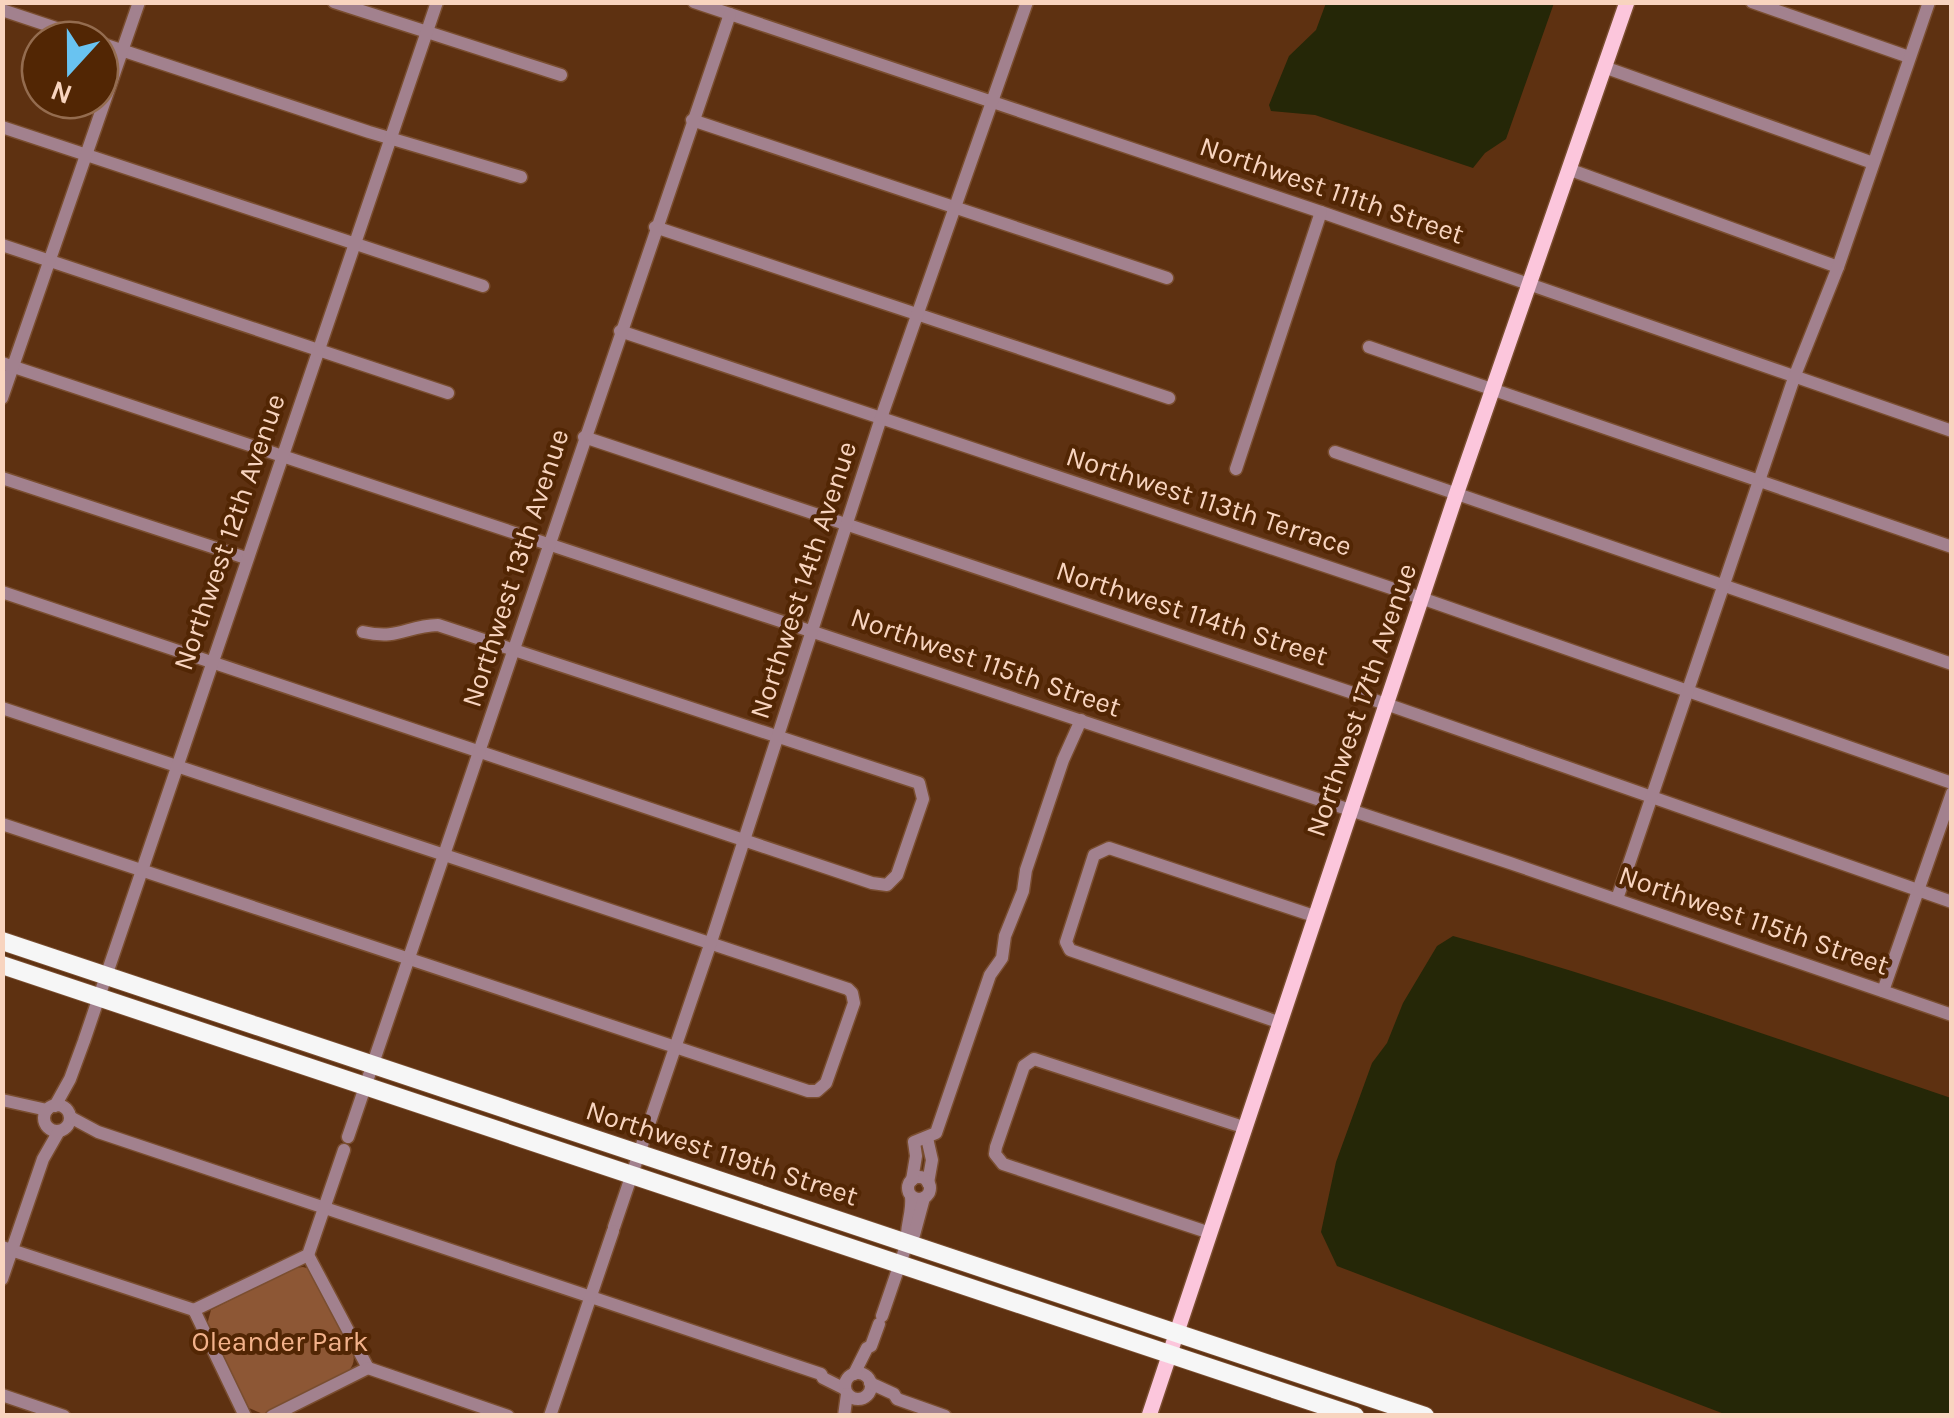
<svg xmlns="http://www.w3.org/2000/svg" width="1954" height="1418" font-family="Karla,sans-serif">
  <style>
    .green { fill: #8d5735 }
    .water { fill: #252707 }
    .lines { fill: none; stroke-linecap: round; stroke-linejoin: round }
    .minor-casing { stroke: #7a4e30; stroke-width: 15 }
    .major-casing { stroke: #7a4e30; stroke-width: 18 }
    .highway-casing { stroke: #7a4e30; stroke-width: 20 }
    .minor { stroke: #a2818e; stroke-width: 12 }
    .major { stroke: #fcc6dc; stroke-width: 15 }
    .highway { stroke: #f6f6f6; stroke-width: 18 }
    .labels { text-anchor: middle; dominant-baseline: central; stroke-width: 8; stroke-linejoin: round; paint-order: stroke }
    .street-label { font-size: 28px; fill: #f8d4bf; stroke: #522604 }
    .park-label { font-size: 28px; fill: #f3b28b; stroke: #522604 }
  </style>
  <rect width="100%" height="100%" fill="#5e3111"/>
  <path class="green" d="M303,1267L310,1269L351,1348C355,1358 355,1362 349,1371L263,1414L249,1408L206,1328L211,1310L294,1268Z"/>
  <g class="water">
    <polygon points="1326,3 1326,2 1554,3 1506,139 1485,153 1473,168 1315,115 1271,111 1269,105 1289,56 1316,30"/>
    <path d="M1453,936C1622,983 1786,1042 1951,1098V1415H1727L1337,1266L1321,1232L1336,1162L1372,1063L1387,1043L1403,1003L1437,946Z"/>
  </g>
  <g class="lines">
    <defs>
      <g id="minor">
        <polyline points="334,2 561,75"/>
        <polyline points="694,2 1321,212 1952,431"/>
        <polyline points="1752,2 1909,57"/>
        <polyline points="2,10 92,40"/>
        <polyline points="100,43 369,132 521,177"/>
        <polyline points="1604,67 1873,163"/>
        <polyline points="692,120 1167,278"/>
        <polyline points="2,127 483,286"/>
        <polyline points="1568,169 1838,267"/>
        <polyline points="655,227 1169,398"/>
        <polyline points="2,245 448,393"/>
        <polyline points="620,331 1421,598 1952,783"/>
        <polyline points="1369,347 1952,547"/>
        <polyline points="2,363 1510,863 1952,1015"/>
        <polyline points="2,398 139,2"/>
        <polyline points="584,437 1386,704 1952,902"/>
        <polyline points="1335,452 1952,664"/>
        <polyline points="1236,469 1321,212"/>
        <polyline points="2,478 246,558"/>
        <path d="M2,592L872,883L887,885L897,875L923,799L919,783L438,625C405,626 400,640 363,632"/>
        <polyline points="2,708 848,989 852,993 854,1003 826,1083 817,1091 808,1091 2,824"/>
        <polyline points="1617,899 1795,375 1838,267 1929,2"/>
        <polyline points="1883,991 1952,793"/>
        <polyline points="1278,1022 1070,950 1066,942 1094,855 1109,848 1314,916"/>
        <polyline points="2,1100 47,1110"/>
        <circle cx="57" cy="1118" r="13"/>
        <polyline points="55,1106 70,1079 84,1041 437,2"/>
        <polyline points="70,1117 98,1132 821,1374 823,1378 845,1389"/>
        <polyline points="348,1137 730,14"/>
        <polyline points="927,1138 932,1160 928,1183"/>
        <circle cx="919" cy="1188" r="11"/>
        <polyline points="912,1180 916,1156 914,1142 936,1133 990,975 1002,958 1005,936 1023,891 1026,870 1063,760 1081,720"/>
        <polyline points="614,1227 710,945 881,418 1027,2"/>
        <polyline points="1210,1233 1003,1164 995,1154 996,1147 1024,1066 1034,1059 1243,1127"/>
        <path d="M907,1243C905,1227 913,1213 911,1196"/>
        <polyline points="2,1247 194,1310"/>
        <polyline points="308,1255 368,1368"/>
        <polyline points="2,1279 43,1159 59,1131"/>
        <polyline points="194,1310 308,1255 344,1150"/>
        <polyline points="194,1310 245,1416"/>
        <polyline points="882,1316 907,1243 914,1235 924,1198"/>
        <polyline points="368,1368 508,1416"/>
        <circle cx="858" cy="1386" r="13"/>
        <polyline points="854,1374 867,1348 871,1346 879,1324"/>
        <polyline points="870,1383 894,1394 897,1399 945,1416"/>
        <polyline points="2,1395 64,1416"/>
        <polyline points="272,1416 368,1368"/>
        <polyline points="550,1416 613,1231"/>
        <polyline points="844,1416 847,1394"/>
      </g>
      <polyline id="major" points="1149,1416 1457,492 1627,2"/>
      <g id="highway">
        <polyline points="2,941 1425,1416"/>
        <polyline points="2,965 1355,1416"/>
      </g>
    </defs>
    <use href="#minor" class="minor-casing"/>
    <use href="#major" class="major-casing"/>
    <use href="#highway" class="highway-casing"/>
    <use href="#minor" class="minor"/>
    <use href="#major" class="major"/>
    <use href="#highway" class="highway"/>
  </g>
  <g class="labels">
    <g class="street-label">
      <text transform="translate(1332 190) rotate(19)">Northwest 111th Street</text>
      <text transform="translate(1209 501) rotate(18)">Northwest 113th Terrace</text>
      <text transform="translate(229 532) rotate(-71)">Northwest 12th Avenue</text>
      <text transform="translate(515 568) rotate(-72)">Northwest 13th Avenue</text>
      <text transform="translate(803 580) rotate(-72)">Northwest 14th Avenue</text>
      <text transform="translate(1192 613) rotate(18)">Northwest 114th Street</text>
      <text transform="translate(986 662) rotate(19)">Northwest 115th Street</text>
      <text transform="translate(1361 700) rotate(-71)">Northwest 17th Avenue</text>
      <text transform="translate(1754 920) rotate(19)">Northwest 115th Street</text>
      <text transform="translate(722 1153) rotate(18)">Northwest 119th Street</text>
    </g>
    <g class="park-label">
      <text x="280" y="1341">Oleander Park</text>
    </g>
  </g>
  <rect width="1954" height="1418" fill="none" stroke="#f8d4bf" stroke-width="10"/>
  <g transform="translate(70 70) rotate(201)"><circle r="48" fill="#522604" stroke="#946c4f" stroke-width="2.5"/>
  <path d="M0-8L18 38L0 25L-18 38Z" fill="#69c3f1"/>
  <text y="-15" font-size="28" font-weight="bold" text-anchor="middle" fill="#f8d4bf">N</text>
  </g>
</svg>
